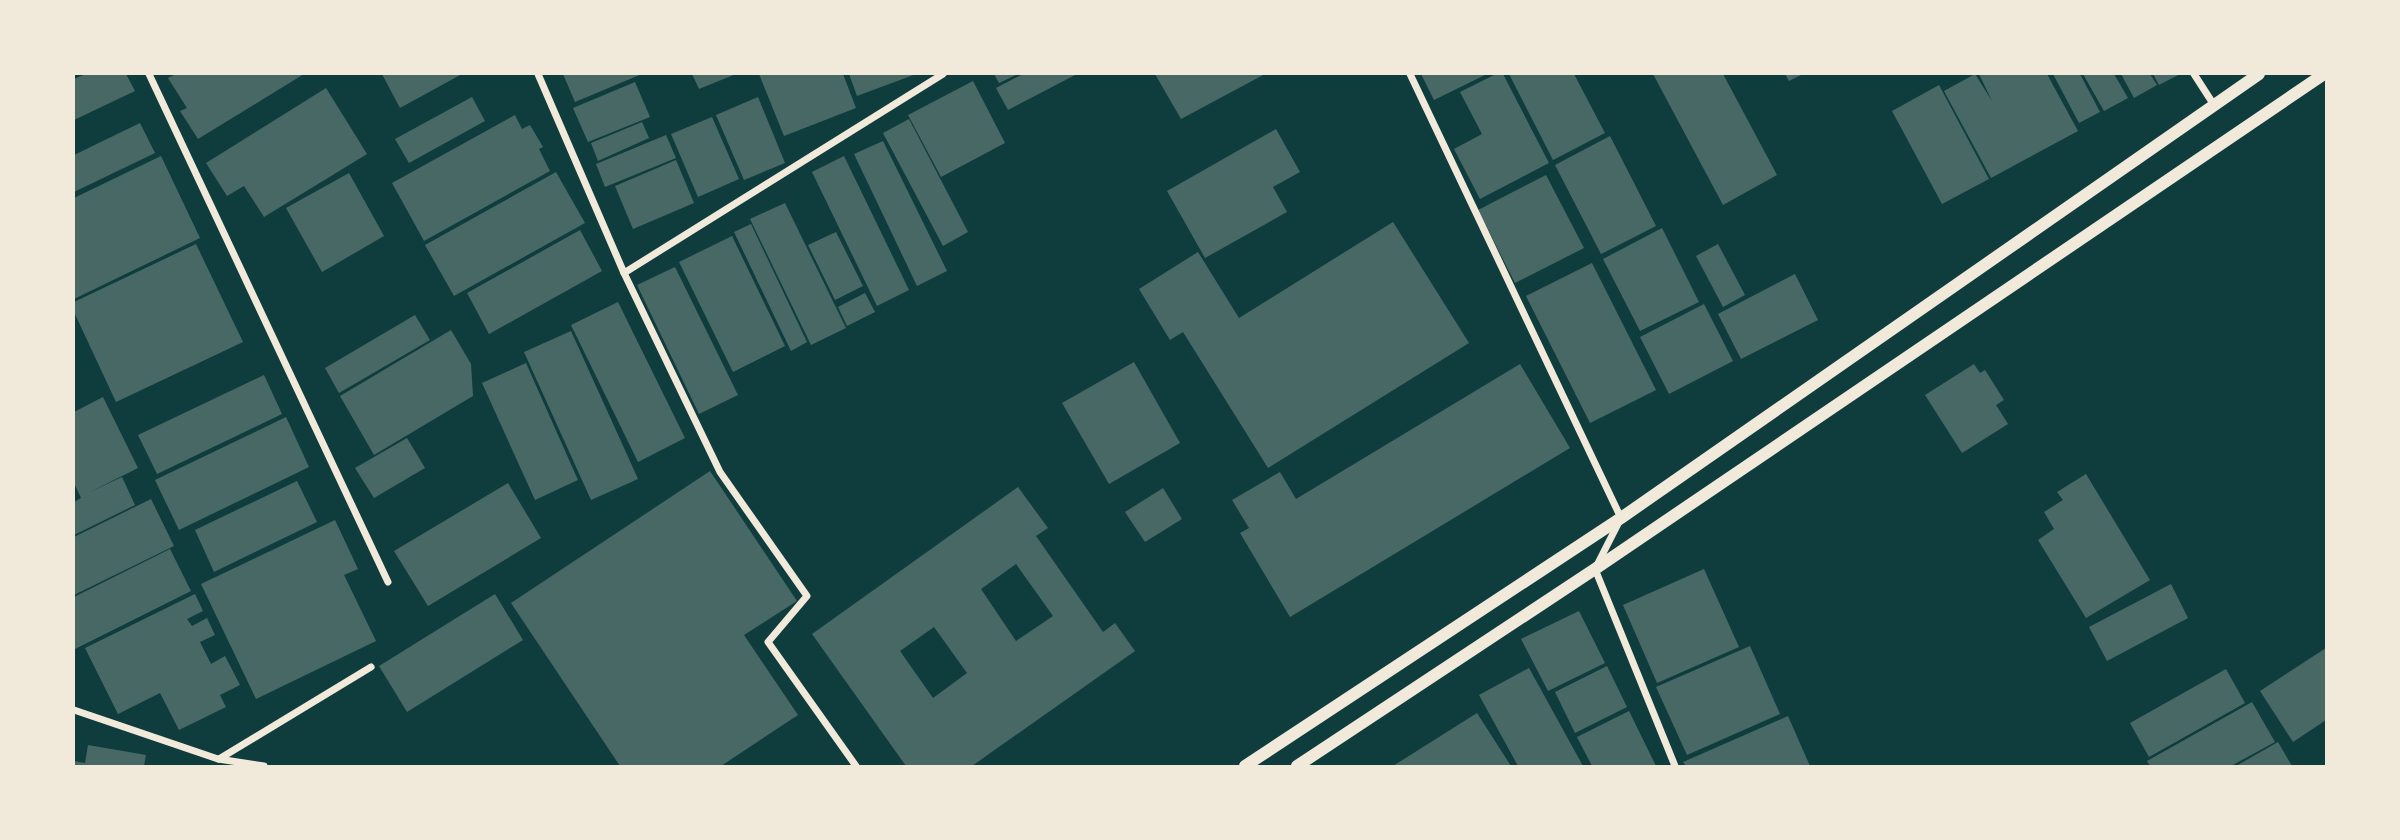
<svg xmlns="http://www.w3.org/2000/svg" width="2400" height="840" font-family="'Nunito Sans',sans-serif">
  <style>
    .building { fill: #486865; fill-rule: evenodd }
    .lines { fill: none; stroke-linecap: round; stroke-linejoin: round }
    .minor { stroke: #f1e9da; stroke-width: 7 }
    .tertiary { stroke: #f1e9da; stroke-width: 12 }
  </style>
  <rect width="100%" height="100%" fill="#0f3d3e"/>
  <g class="building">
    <polygon points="86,74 126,74 135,91 74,120 74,79"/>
    <polygon points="176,74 304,74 198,139 180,111 187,108 168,78"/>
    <polygon points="382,74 462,74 400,108"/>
    <polygon points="563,74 642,74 575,102"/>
    <polygon points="692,74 736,74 699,89"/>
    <polygon points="759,74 843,74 856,108 784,136"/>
    <polygon points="849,74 916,74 857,96"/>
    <polygon points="994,74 1018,74 999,83"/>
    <polygon points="1023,74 1077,74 1008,110 996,88"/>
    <polygon points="1155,74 1265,74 1181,119"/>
    <polygon points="1421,74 1487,74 1434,100"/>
    <polygon points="1496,74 1503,74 1549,163 1480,199 1454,149 1482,134 1460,92"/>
    <polygon points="1509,74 1574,74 1605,133 1553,160"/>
    <polygon points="1653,74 1723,74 1777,175 1723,205"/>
    <polygon points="1785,74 1803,74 1789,81"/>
    <polygon points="1975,74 1992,101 1979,74 2047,74 2078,131 1991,178 1944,91"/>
    <polygon points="2053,74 2080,74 2100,112 2079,123"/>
    <polygon points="2083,74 2114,74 2128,98 2104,111"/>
    <polygon points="2121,74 2150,74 2157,85 2134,98"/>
    <polygon points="2153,74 2180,74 2159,85"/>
    <polygon points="973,81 1005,143 941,177 908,115"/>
    <polygon points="635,82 650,117 588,142 573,108"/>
    <polygon points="1939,85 1989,179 1942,204 1892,111"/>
    <polygon points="326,88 367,154 264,217 244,186 227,196 206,163"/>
    <polygon points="472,97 485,121 409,163 395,139"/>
    <polygon points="758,97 785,163 744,180 716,115"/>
    <polygon points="515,115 522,129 530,125 543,147 539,149 550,171 424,241 392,183"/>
    <polygon points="712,117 739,179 698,197 671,134"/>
    <polygon points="909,119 968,232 943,246 883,133"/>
    <polygon points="642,122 649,138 598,161 591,143"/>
    <polygon points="140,123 155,153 74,192 74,155"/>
    <polygon points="1276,129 1300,172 1273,187 1287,212 1205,258 1167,191"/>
    <polygon points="666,135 676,158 605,187 596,164"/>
    <polygon points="1610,136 1656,226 1601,254 1555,165"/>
    <polygon points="883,141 947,271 917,286 854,154"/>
    <polygon points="161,156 200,238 74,299 74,198"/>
    <polygon points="844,156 909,290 877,306 812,172"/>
    <polygon points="676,160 694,203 633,229 615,186"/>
    <polygon points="556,172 585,223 454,296 425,245"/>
    <polygon points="349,173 384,236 322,272 286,208"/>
    <polygon points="1546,175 1584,248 1515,283 1478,210"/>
    <polygon points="785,203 846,328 811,345 750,219"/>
    <polygon points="1393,222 1469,343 1268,468 1183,332 1170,340 1139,289 1198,252 1239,318"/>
    <polygon points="751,224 807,342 791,351 734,232"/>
    <polygon points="1662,228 1699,302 1640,331 1603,259"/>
    <polygon points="580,230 602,271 489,334 467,293"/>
    <polygon points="836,232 863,286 835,300 808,245"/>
    <polygon points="732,236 785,346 733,372 679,262"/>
    <polygon points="196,244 243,342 116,402 74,312 74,302"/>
    <polygon points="1718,244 1745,295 1723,307 1696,256"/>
    <polygon points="1592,263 1656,390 1590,423 1526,296"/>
    <polygon points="675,267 738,395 699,414 637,285"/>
    <polygon points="1795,274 1818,320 1741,359 1718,314"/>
    <polygon points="865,293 875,312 847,326 838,307"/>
    <polygon points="618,302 685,438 638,462 571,325"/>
    <polygon points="1704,304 1733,361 1669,394 1640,337"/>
    <polygon points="415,315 430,340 339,393 325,368"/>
    <polygon points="451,330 471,364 473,396 374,455 340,396"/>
    <polygon points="571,331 638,479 591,500 524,352"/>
    <polygon points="1134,362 1180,443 1109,484 1062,403"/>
    <polygon points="526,363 578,480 535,500 482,383"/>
    <polygon points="1520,364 1570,448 1290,617 1240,533 1249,528 1232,500 1280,472 1296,499"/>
    <polygon points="1974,364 1980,373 1985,370 2004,400 1996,405 2008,424 1962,453 1925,395"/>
    <polygon points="264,375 282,414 157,474 138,435"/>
    <polygon points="103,397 138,468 88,493 122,477 135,505 74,535 74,502 81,498 74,483 74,412"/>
    <polygon points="286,417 309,467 179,530 155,480"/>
    <polygon points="407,438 425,468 374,498 355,468"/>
    <polygon points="710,471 797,601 744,635 798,715 721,766 620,766 511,603"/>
    <polygon points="2086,474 2150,580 2086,618 2038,540 2054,529 2044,512 2063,500 2057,492"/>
    <polygon points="297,481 317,522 214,572 195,530"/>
    <polygon points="508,483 541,538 428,606 394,551"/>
    <path d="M1018,487L1048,528L1036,536L1103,632L1115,623L1135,651L972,766H906L812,634ZM1016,564L1053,616L1016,641L981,589ZM934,627L967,673L933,698L900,651Z"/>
    <polygon points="1163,488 1182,519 1145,542 1125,512"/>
    <polygon points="151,499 174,546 74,595 74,537"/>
    <polygon points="335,520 358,569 344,575 376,641 256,699 201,584"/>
    <polygon points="170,549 191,591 75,649 74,597"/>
    <polygon points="1704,569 1739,647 1657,683 1623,605"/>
    <polygon points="2171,584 2188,618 2107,661 2089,627"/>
    <polygon points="195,594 203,611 187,619 192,626 207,618 215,635 200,642 211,664 225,656 240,685 220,695 226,707 179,730 160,693 118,714 85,648"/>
    <polygon points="495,594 523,640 407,712 379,666"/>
    <polygon points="1579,611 1605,663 1548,691 1521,639"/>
    <polygon points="1750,646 1780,714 1687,755 1656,687"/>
    <polygon points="2326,648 2326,720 2293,742 2260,691"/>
    <polygon points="1607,666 1627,707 1575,733 1555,692"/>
    <polygon points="1529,668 1583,766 1518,766 1479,695"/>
    <polygon points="2226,669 2245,703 2149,757 2130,723"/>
    <polygon points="2252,702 2275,742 2231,766 2150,766 2147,761"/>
    <polygon points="1629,711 1656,766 1592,766 1577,737"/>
    <polygon points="1477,713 1511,766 1393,766"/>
    <polygon points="1788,716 1810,766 1686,766 1683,762"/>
    <polygon points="2278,742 2292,766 2236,766"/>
    <polygon points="88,745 146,755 144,766 74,766 74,761 85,763"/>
  </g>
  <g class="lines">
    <g class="minor">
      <polyline points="149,74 388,582"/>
      <polyline points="538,74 624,273 720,472 807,596 768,642 856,766"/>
      <polyline points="1410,74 1621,518 1595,569 1675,766"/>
      <polyline points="2194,74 2214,105"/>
      <polyline points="624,273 943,74"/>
      <polyline points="74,710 218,759 264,766"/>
      <polyline points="219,759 371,667"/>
    </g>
    <g class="tertiary">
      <polyline points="1245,766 1621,518 2259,74"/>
      <polyline points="1297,766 1595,569 2324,74"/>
    </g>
  </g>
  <rect width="2400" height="840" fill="none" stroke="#f1e9da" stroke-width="150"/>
</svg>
